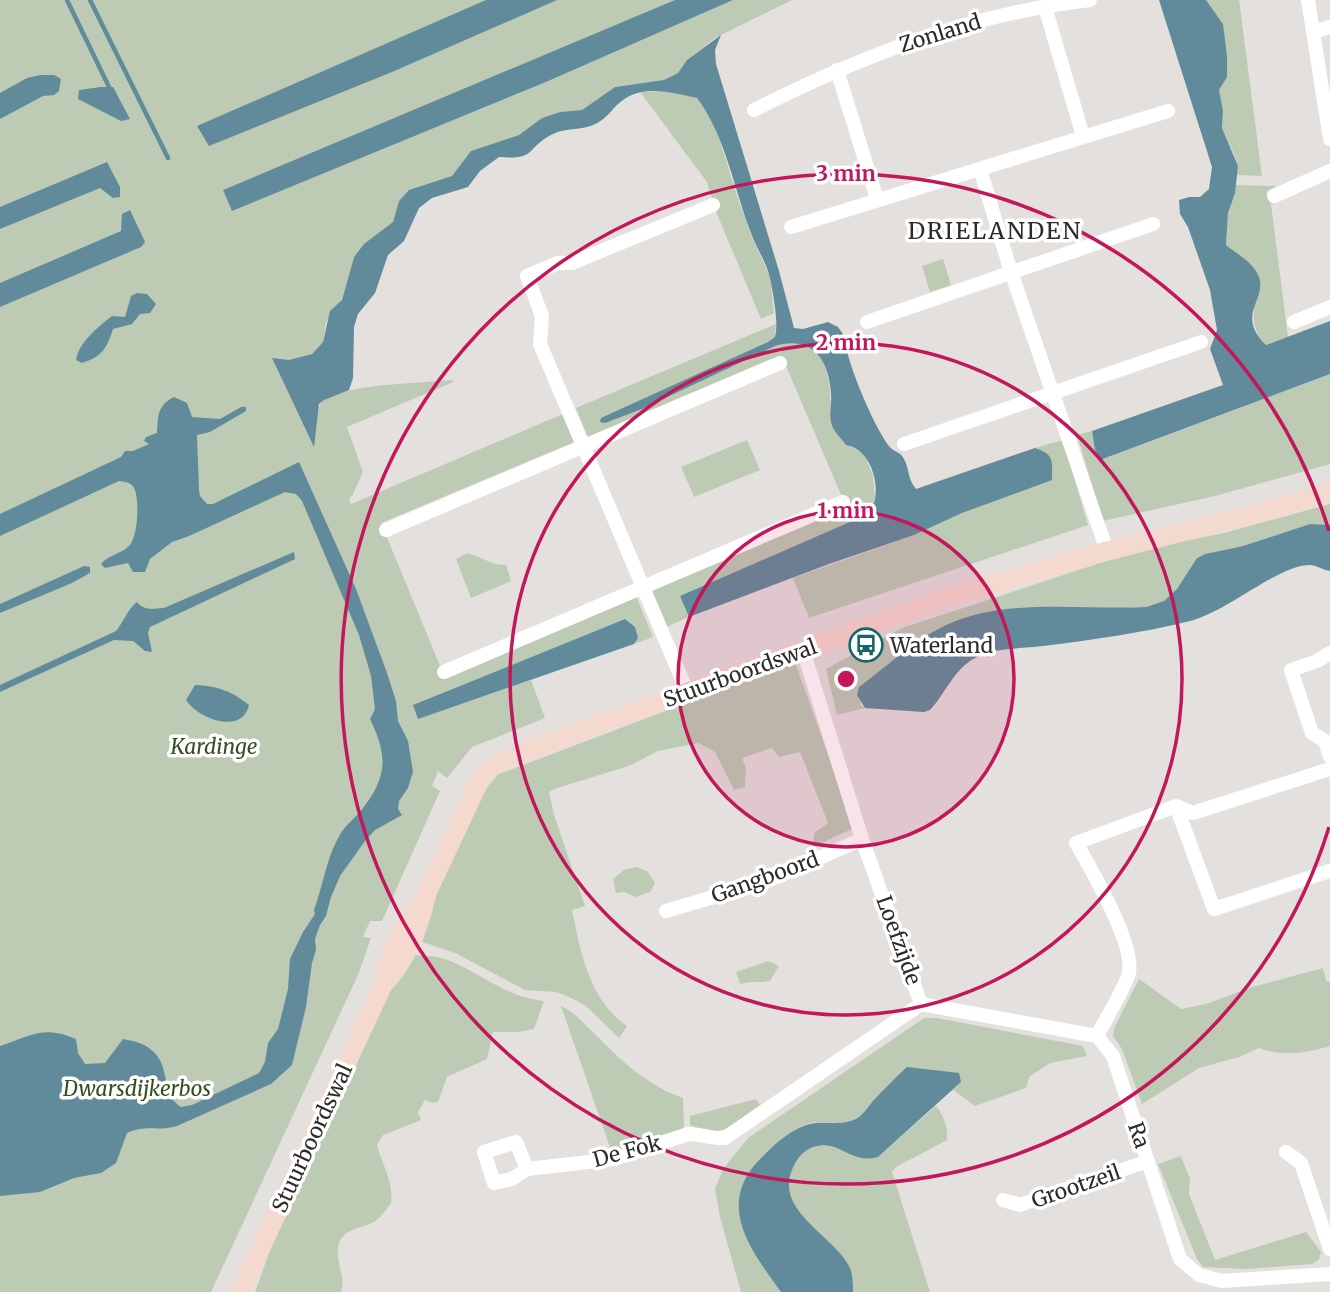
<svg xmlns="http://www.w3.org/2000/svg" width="1330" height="1292" font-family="Merriweather,serif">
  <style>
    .green { fill: #bdcbb5 }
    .water { fill: #618b9a }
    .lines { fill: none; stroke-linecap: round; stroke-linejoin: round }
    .stream { stroke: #618b9a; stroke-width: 4.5 }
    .street { stroke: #fff; stroke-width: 14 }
    .secondary { stroke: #f4d9ce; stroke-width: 19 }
    .ring { fill: none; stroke: #c2185b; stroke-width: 3.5 }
    .labels { text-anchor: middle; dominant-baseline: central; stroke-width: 7; stroke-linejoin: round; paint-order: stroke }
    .street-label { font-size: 21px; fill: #2e2c2b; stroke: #fff }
    .poi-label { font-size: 21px; fill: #2e2c2b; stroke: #fff; text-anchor: start }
    .park-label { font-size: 21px; font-style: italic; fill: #345021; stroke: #fff }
    .neighbourhood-label { font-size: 23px; letter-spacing: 2px; fill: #2e2c2b; stroke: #fff }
    .centre { fill: #c2185b; stroke: #fff; stroke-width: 3.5 }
    .ring-label { font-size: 21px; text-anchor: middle; font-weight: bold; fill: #c2185b; stroke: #fff; stroke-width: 7; stroke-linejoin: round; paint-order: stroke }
  </style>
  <rect width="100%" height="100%" fill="#e4e0dd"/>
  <g class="green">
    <path d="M0,0H718L232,211L546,82L733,0H792L715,38L687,60L678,73L664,80L615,87L582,110L560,112L542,118L519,135L472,151L452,176L399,201L393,222L354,257L342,300L326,322L323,342L312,354L290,360L318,414C319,408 319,403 325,399C350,384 420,383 452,380L453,382L347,427L363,472L352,496L349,498L351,504L563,414L574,442L381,523L445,678L636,596L653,637L634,644L638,638L625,619L426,700L431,714L531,680L545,718L472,747L447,778L438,771L432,786L440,791L382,921H370L363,937L371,938L358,975L211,1292H0Z"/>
    <polygon points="1206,0 1239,0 1262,176 1237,175 1238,166 1234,154 1222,128 1223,111 1219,98 1219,90 1226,77 1223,24"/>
    <polygon points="668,91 697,98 716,128 738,199 753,240 770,276 774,313 761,319 717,214 707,182 640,92"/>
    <path d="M1236,185L1277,186L1266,192L1271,204L1288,337L1266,345C1248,326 1253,308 1260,284L1226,245L1228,213Z"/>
    <polygon points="943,259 951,285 930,292 922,266"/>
    <path d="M776,324L775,337L768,342L600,420L775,346C831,330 831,384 831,424L865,455L873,476L875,498L868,514L680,596L689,617L666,627L651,589L845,504L783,359L776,357L588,437L576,408Z"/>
    <polygon points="1330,374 1330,464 1215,496 1103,521 1077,435 1092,431 1095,450 1100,460"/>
    <polygon points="747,440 760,470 694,497 681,467"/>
    <polygon points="1063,440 1088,525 809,618 793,578 914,535 962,513 1046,452 1035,448"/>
    <polygon points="1330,504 1330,525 1310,524 1243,546 1205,554 1197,558 1178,589 1164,601 1146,607 1124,608 878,674 859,687 861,705 865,708 837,715 826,669 902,628 1100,563 1164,545 1224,533"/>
    <polygon points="468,553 495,564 506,565 511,581 471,598 456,559"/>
    <path d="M795,662L854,828L813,847L814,833L828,823L800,752L779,757L772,748L742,758L746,768L745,787L734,790L715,752L698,743L658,751L629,766L557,788L549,792L554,815L585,906L572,910C581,954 589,999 627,1026L619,1038L586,1006L569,997L556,992L525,990L455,953L414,939L475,801L494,776Z"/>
    <polygon points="636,867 647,871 655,883 650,892 636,897 624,892 616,893 613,879 624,870"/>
    <path d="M410,954C422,957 437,955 448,960C483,974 505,997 544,1001L534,1029L518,1032H493L487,1059L447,1077L438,1102L432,1103L425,1100L418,1112L421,1120L383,1135L377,1145C382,1165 394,1182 391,1203C386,1210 380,1219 372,1223C359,1230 341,1228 338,1248C336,1262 346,1278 341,1292H255L269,1253L390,990Z"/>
    <path d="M768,961L779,966L770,981C759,983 751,981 740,984L736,972Z"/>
    <path d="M1323,968L1326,981L1330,982V1046C1307,1053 1282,1057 1259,1048L1239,1057L1199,1068L1142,1104L1122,1049L1113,1036L1114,1028L1139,979L1181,1009L1206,1004L1252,987Z"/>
    <path d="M561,1006C576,1013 587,1027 599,1038C623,1063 649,1086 683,1098L684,1131L612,1153Z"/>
    <path d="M924,1018H937L1083,1046L1087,1056L1050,1063L1029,1077L1026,1088L975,1106L953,1090L961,1082L892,1081C881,1092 871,1107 859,1117C844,1128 823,1119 807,1124C789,1130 777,1143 764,1155C714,1204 749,1248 781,1292H741L720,1217L715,1189L723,1169L748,1138Z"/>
    <path d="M756,1099L760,1105C732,1124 726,1140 690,1125V1116Z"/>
    <path d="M936,1106C944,1117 948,1125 947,1140L896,1167L892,1172L930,1292H853C853,1284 853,1273 849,1266C833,1235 775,1211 792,1170C796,1160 802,1151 812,1147C839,1137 851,1165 878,1157Z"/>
    <polygon points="1181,1156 1190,1179 1189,1194 1215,1260 1306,1232 1321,1252 1319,1260 1312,1264 1246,1269 1203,1267 1197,1259 1158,1164"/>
  </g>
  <g class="water">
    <polygon points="486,0 557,0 392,72 209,146 197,126"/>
    <polygon points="675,0 733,0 546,82 232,211 223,190"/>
    <path d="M1159,0H1206L1223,24L1227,56V77L1219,90L1223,111L1222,128L1238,166L1235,193L1228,213L1226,245C1237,254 1254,263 1259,277C1267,301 1235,314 1266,345L1330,321V374L1100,460L1095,450L1092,431L1223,385L1210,349L1217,330L1210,290L1188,227L1180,214L1179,200L1189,197H1200L1209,189L1212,167Z"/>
    <path d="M721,35L715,50L716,64L779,271L794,328L803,329L828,322L838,327L843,334C848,365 871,420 888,445C893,452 901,452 904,459C910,470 907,478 916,489L1035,448C1055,454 1052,462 1052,480L962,513L914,535L829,564L689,617L680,596L868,514C870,510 874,504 875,499C879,478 868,448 846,445C842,439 832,430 831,422C829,414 832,403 831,394C829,359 812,335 775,346L642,409L605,423L600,422L601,418L768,342L775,337C779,322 773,294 770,278C767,263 756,248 751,233C734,189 726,137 697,98C674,93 644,84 623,100C614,106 608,117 599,122C586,131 565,127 551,135C525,149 537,160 499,157L480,171L468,187L432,198L419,208L404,241L388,255L375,293L358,314L354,327L353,378L349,390L324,400L319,404L314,447L272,358L289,360L312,354L323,342L330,311L342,300L354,257L364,244L393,222L399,201L409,190L452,176L471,151L519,135L542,118L560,112L582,110L615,87L664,80L678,73L687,60Z"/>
    <polygon points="40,75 54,75 61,79 59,91 54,95 43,96 0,119 0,93 27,78"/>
    <polygon points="101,87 113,87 130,119 121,121 78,99 79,90"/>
    <polygon points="107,162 120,187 120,197 113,198 100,188 0,229 0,207"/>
    <polygon points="130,210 145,242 141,247 0,307 0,283 121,231 122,214"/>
    <path d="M137,293L147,294L156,304L150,313L140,314L132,324L113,329C107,348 102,357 82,363L76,360C79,342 98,327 112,316L125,317L131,296Z"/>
    <path d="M174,397L187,403L192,417L220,419L241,407H246V411L210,432L197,435L199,490L200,496L207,504H213L299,462L356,589L387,673L396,701L398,721L408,741L413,772L408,788L399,801L398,809L402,815L375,830L365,841L340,876L331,897L326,916L320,925L315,939L316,950L312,963L306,1007L292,1065L271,1084L177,1126C157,1132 148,1124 127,1133L116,1163L101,1173L74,1178L40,1192L0,1196V1046C32,1035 44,1025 76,1039L78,1053L85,1064L105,1063L123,1039C181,1048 154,1089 181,1107L192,1105L259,1073L265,1062L268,1043L278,1029L288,989L290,959L303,932L315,914L314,910C323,886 327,855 341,833C345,826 353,820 359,813C387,779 389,758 370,719L375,709L371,676L359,635L302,501L296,494L285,492L189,536L172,542L150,559L145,572H133L128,563L105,568L101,564C108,555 121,554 129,546C138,537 140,499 134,488C131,482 125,482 119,481L0,536V514L121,457L125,451H133L149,444L144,441L146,437L157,433C158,417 157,405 174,397Z"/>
    <path d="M1310,524L1330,525V571C1323,570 1316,565 1310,565C1278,565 1227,612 1190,621C1142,633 1092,640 1043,646C1021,649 995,647 975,658C953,670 946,693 930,710L924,712L865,708L857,695L859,687C888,666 917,637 951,623C1008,598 1084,610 1146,607L1164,601L1177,589L1197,558L1205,554L1243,546Z"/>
    <path d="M294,552L295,559L150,627L148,633L152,652L145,651L133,641L114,640L0,692V685L116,631C124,621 128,609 137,602C145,611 152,609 164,608Z"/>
    <polygon points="84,566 90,567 90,573 72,583 0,613 0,604"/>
    <polygon points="625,619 635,627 638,638 634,644 418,719 413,705"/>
    <path d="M195,685C218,686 231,691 249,705C242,736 197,718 186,700Z"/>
    <path d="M907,1067L959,1073L961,1082L878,1157C851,1165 839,1138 813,1147C802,1151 796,1160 792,1170C775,1211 833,1235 849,1266C853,1273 853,1284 853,1292H781C749,1248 714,1203 763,1156C776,1143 789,1131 806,1125C822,1119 844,1128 859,1117C864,1113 869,1106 873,1101C884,1089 895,1078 907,1067Z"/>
  </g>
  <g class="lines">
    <g class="stream">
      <polyline points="67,0 109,87"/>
      <polyline points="90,0 168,158"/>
    </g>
    <g class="street">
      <polyline points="1308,0 1330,139"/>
      <polyline points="1045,7 1083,136"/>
      <polyline points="1313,32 1330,27"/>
      <polyline points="837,70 877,199"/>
      <path d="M754,110C861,56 970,14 1090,0"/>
      <polyline points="980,169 1011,272 1107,551"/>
      <polyline points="1274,196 1330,171"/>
      <polyline points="791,227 1168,111"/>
      <polyline points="867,322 1153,224"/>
      <polyline points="1294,322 1330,307"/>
      <polyline points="904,444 1201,342"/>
      <polyline points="386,530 780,363"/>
      <polyline points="1330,653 1317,661 1291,670 1312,733 1325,741 1330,757"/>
      <polyline points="444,672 843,502"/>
      <polyline points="687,691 540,344 542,316 527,276 558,263 572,263 713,205"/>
      <polyline points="1176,806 1214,909 1330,871"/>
      <polyline points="666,911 767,881 862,839"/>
      <polyline points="921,1004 1097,1036 1113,1056 1180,1259 1199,1275 1222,1281 1330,1274"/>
      <path d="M1097,1036C1104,1022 1126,986 1129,973C1135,944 1091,869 1076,843L1176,806L1193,813L1330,769"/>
      <polygon points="516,1142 527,1169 512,1179 494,1183 484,1152"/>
      <polyline points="1286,1152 1301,1163 1330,1249"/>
      <path d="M527,1169L614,1159L688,1134C701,1134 712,1139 725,1138L921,1004L862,839L803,650"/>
      <polyline points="1003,1200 1020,1205 1148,1161"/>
    </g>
    <g class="secondary">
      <polyline points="385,970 394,946 414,909"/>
      <path d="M240,1292L383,985C407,960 420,926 427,893L479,782L493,766L518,754L950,596L1107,551L1261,512L1330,491"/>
    </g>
  </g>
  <circle cx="846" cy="679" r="168" fill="#c2185b" fill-opacity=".12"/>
  <g class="ring">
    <circle cx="846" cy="679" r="168"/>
    <circle cx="846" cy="679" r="336"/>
    <path d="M1329 827A505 505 0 1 1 1329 531"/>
  </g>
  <defs>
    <symbol id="bus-ring" viewBox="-11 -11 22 22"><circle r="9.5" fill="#fff" stroke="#166568" stroke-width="1.5"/><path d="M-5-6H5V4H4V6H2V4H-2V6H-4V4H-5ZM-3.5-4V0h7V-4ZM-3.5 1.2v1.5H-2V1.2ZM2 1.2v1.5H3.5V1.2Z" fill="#166568"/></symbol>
  </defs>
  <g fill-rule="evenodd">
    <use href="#bus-ring" x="847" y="626" width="38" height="38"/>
  </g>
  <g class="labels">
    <g class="street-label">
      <text transform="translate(940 33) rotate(-17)">Zonland</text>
      <text transform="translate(740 673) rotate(-20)">Stuurboordswal</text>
      <text transform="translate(765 877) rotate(-20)">Gangboord</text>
      <text transform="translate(899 940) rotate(70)">Loefzijde</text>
      <text transform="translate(1139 1135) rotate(71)">Ra</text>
      <text transform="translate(312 1138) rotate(-65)">Stuurboordswal</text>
      <text transform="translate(627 1151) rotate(-15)">De Fok</text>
      <text transform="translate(1076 1186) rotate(-19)">Grootzeil</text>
    </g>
    <g class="poi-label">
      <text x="890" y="645">Waterland</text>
    </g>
    <g class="park-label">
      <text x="214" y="746">Kardinge</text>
      <text x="137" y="1088">Dwarsdijkerbos</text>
    </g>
    <g class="neighbourhood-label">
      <text x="995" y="230">DRIELANDEN</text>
    </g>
  </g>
  <circle cx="846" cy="679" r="10" class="centre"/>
  <g class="ring-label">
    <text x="846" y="181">3 min</text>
    <text x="846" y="350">2 min</text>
    <text x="846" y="518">1 min</text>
  </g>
</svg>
